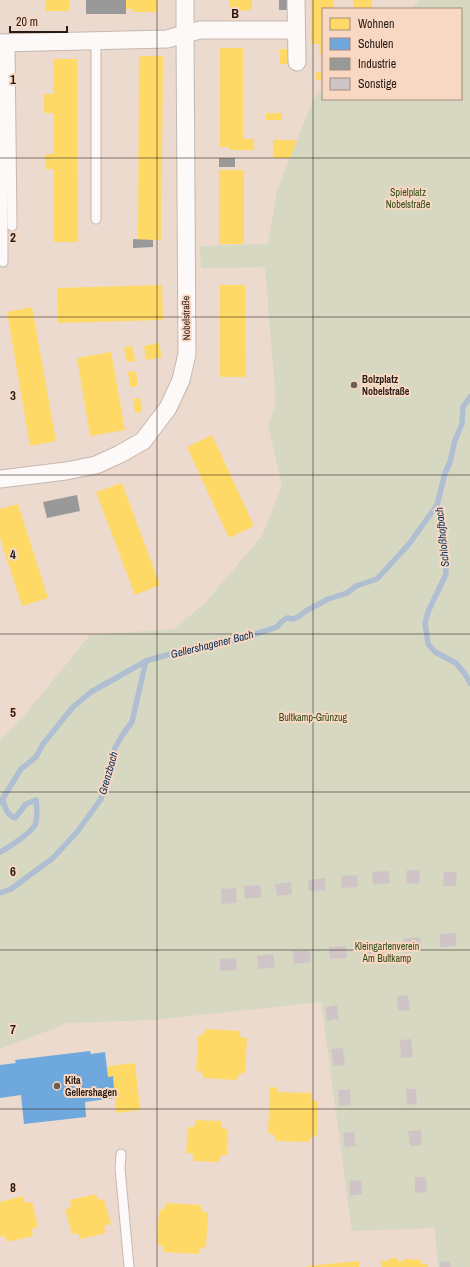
<svg xmlns="http://www.w3.org/2000/svg" width="470" height="1267" font-family="'Archivo Narrow',sans-serif">
  <style>
    .green { fill: #d6d8c2 }
    .homes { fill: #ffd966 }
    .schools { fill: #6fa8dc }
    .industry { fill: #999 }
    .lines { fill: none; stroke-linecap: round; stroke-linejoin: round }
    .stream { stroke: #b0bed2; stroke-width: 5.5 }
    .building { fill: #d0c5c6 }
    .service-casing { stroke: #c5b8af; stroke-width: 11 }
    .minor-casing { stroke: #c5b8af; stroke-width: 19 }
    .service { stroke: #fcf9f8; stroke-width: 9 }
    .minor { stroke: #fcf9f8; stroke-width: 17 }
    .grid { fill: none; stroke: #271b14; stroke-width: 1; stroke-opacity: 0.55 }
    .poi-dot { fill: #6c5e55; stroke: #f8d7c3; stroke-width: 1.5 }
    .labels { text-anchor: middle; dominant-baseline: central; stroke-width: 4; stroke-linejoin: round; paint-order: stroke }
    .park-label { font-size: 10px; fill: #304c16; stroke: #f8d7c3 }
    .street-label { font-size: 10px; fill: #271b14; stroke: #f8d7c3 }
    .poi-label { font-size: 10px; font-weight: bold; fill: #271b14; stroke: #f8d7c3; text-anchor: start }
    .water-label { font-size: 11px; font-style: italic; fill: #0b3660; stroke: #f8d7c3 }
    .grid-label { font-size: 13px; text-anchor: middle; font-weight: bold; fill: #271b14; stroke: #f8d7c3; stroke-width: 4; stroke-linejoin: round; paint-order: stroke }
  </style>
  <rect width="100%" height="100%" fill="#ecdacf"/>
  <polygon class="green" points="420,0 470,0 470,1267 438,1267 435,1228 352,1231 321,1002 153,1020 68,1023 0,1049 0,740 23,717 90,635 174,629 205,603 262,536 282,486 268,425 276,403 265,267 201,268 200,246 268,244 277,191 314,97 323,88 323,99 461,99 461,9 411,9"/>
  <g class="homes">
    <rect x="46" y="0" width="23" height="11"/>
    <polygon points="126,0 157,0 157,12 132,12 133,9 126,9"/>
    <polygon points="229,0 252,0 252,10 229,11"/>
    <polygon points="311,0 334,0 334,9 323,9 323,54 319,54 320,44 311,44"/>
    <rect x="353" y="0" width="19" height="9"/>
    <polygon points="220,48 243,48 243,139 254,139 254,150 230,150 230,147 220,147"/>
    <rect x="280" y="49" width="8" height="15"/>
    <polygon points="139,56 163,56 161,240 138,240"/>
    <polygon points="53,59 77,59 78,242 54,242 54,169 45,169 45,154 54,154 54,113 44,113 44,94 53,94"/>
    <rect x="316" y="72" width="7" height="8"/>
    <rect x="266" y="113" width="16" height="7"/>
    <polygon points="273,140 297,140 290,158 273,158"/>
    <rect x="219" y="170" width="25" height="74"/>
    <polygon points="162,285 163,320 58,323 57,288"/>
    <polygon points="220,285 245,285 246,377 220,377"/>
    <polygon points="32,307 56,441 30,446 7,312"/>
    <polygon points="159,343 162,357 146,360 144,346"/>
    <polygon points="132,346 135,361 127,362 124,347"/>
    <polygon points="111,352 125,430 90,436 77,358"/>
    <polygon points="136,371 138,386 130,387 128,372"/>
    <polygon points="140,398 142,412 135,413 133,399"/>
    <polygon points="212,435 254,526 229,538 187,447"/>
    <polygon points="122,483 160,585 135,595 96,492"/>
    <polygon points="18,504 48,598 22,606 0,538 0,509"/>
    <polygon points="205,1029 240,1031 240,1035 242,1038 247,1038 245,1073 242,1073 238,1076 238,1080 203,1078 203,1075 200,1071 196,1071 198,1036 201,1036 205,1032"/>
    <polygon points="135,1063 140,1110 116,1113 113,1076 108,1077 107,1067 109,1067 109,1066"/>
    <polygon points="270,1087 277,1088 277,1092 312,1093 311,1098 314,1101 318,1101 317,1136 314,1135 310,1139 309,1142 275,1141 275,1137 271,1133 268,1134"/>
    <polygon points="195,1120 221,1121 221,1126 223,1129 228,1129 227,1155 222,1155 220,1157 220,1162 193,1161 194,1156 191,1153 186,1153 188,1127 193,1127 195,1125"/>
    <polygon points="96,1194 97,1198 100,1200 104,1199 111,1224 106,1225 104,1228 106,1233 80,1239 79,1235 76,1233 72,1234 65,1209 70,1208 71,1205 70,1200"/>
    <polygon points="23,1196 24,1201 27,1203 32,1202 38,1227 33,1228 32,1231 33,1236 7,1242 6,1238 3,1236 0,1237 0,1202"/>
    <polygon points="166,1203 201,1205 201,1209 203,1212 208,1212 206,1247 203,1247 199,1250 199,1254 164,1252 164,1249 161,1245 157,1244 159,1210 162,1210 166,1206"/>
    <polygon points="389,1258 398,1258 398,1261 404,1262 404,1259 421,1260 421,1264 428,1264 428,1267 381,1267 381,1260 389,1261"/>
    <polygon points="359,1261 359,1267 308,1267 308,1266"/>
  </g>
  <polygon class="schools" points="90,1051 91,1054 105,1052 108,1077 113,1076 115,1098 85,1102 86,1117 24,1124 21,1095 0,1098 0,1065 16,1063 15,1060"/>
  <g class="industry">
    <rect x="86" y="0" width="40" height="14"/>
    <rect x="279" y="0" width="8" height="10"/>
    <rect x="219" y="158" width="16" height="9"/>
    <polygon points="133,239 153,240 153,247 133,248"/>
    <polygon points="77,495 80,511 47,518 43,502"/>
  </g>
  <g class="lines">
    <g class="stream">
      <polyline points="470,397 463,407 462,424 455,440 450,462 445,473 437,505 440,517 445,556 446,574 428,612 425,623 428,644 435,652 456,663 465,674 470,683"/>
      <polyline points="0,803 21,769 36,757 43,744 73,707 91,692 146,661 201,645 210,646 231,642 277,627 281,622 287,618 293,619 298,617 306,611 328,599 347,593 356,586 377,579 409,544 437,505"/>
      <path d="M0,852C8,848 31,833 35,825C38,818 37,808 36,800L26,804L15,818C7,815 5,808 3,800"/>
      <polyline points="0,893 11,889 53,858 77,832 101,799 115,748 123,734 132,722 146,661"/>
    </g>
  </g>
  <g class="building">
    <polygon points="407,870 420,870 419,884 406,883"/>
    <polygon points="389,871 390,883 373,885 372,872"/>
    <polygon points="444,872 457,872 456,886 443,886"/>
    <polygon points="357,875 358,887 342,888 341,876"/>
    <polygon points="325,878 326,890 309,891 308,880"/>
    <polygon points="291,882 292,894 277,896 275,884"/>
    <polygon points="260,885 262,897 245,899 244,886"/>
    <polygon points="236,888 237,903 222,904 221,889"/>
    <polygon points="456,933 456,946 440,947 440,934"/>
    <polygon points="420,937 422,951 405,953 403,939"/>
    <polygon points="383,942 384,954 367,956 366,943"/>
    <polygon points="346,946 347,958 330,959 329,947"/>
    <polygon points="309,950 311,962 294,964 293,951"/>
    <polygon points="273,954 275,967 258,969 257,956"/>
    <polygon points="236,958 237,970 220,971 220,959"/>
    <polygon points="408,995 410,1010 398,1011 397,996"/>
    <polygon points="337,1005 339,1019 327,1021 325,1007"/>
    <polygon points="411,1039 413,1057 401,1058 400,1040"/>
    <polygon points="343,1048 345,1065 333,1066 331,1049"/>
    <polygon points="350,1089 351,1105 339,1106 338,1090"/>
    <polygon points="406,1089 416,1089 417,1104 407,1105"/>
    <polygon points="421,1130 422,1145 410,1146 408,1131"/>
    <polygon points="354,1132 356,1146 345,1147 343,1133"/>
    <polygon points="415,1177 426,1177 427,1192 415,1193"/>
    <polygon points="361,1180 362,1194 350,1196 349,1181"/>
    <polygon points="450,1261 451,1267 440,1267 440,1262"/>
  </g>
  <g class="lines">
    <defs>
      <g id="service">
        <polyline points="96,41 96,219"/>
        <polyline points="10,43 12,226"/>
        <polyline points="3,262 3,43"/>
        <polyline points="121,1154 120,1168 129,1267"/>
      </g>
      <g id="minor">
        <polyline points="185,0 185,34 200,30 296,30"/>
        <polyline points="296,0 297,62"/>
        <polyline points="0,43 167,39 185,34 187,354 181,380 168,408 143,441 120,454 96,465 66,471 0,479"/>
      </g>
    </defs>
    <use href="#service" class="service-casing"/>
    <use href="#minor" class="minor-casing"/>
    <use href="#service" class="service"/>
    <use href="#minor" class="minor"/>
  </g>
  <path class="grid" d="M157,0V1267M313,0V1267M0,158H470M0,317H470M0,475H470M0,634H470M0,792H470M0,950H470M0,1109H470"/>
  <g class="poi-dot">
    <circle cx="354" cy="385" r="4"/>
    <circle cx="57" cy="1086" r="4"/>
  </g>
  <g class="labels">
    <g class="park-label">
      <text x="408" y="192">Spielplatz<tspan x="408" dy="12">Nobelstraße</tspan></text>
      <text x="313" y="717">Bultkamp-Grünzug</text>
      <text x="387" y="946">Kleingartenverein<tspan x="387" dy="12">Am Bultkamp</tspan></text>
    </g>
    <g class="street-label">
      <text transform="translate(186 318) rotate(-91)">Nobelstraße</text>
    </g>
    <g class="poi-label">
      <text x="362" y="379">Bolzplatz<tspan x="362" dy="12">Nobelstraße</tspan></text>
      <text x="65" y="1080">Kita<tspan x="65" dy="12">Gellershagen</tspan></text>
    </g>
    <g class="water-label">
      <text transform="translate(442 537) rotate(-96)">Schloßhofbach</text>
      <text transform="translate(212 644) rotate(-14)">Gellershagener Bach</text>
      <text transform="translate(108 773) rotate(-74)">Grenzbach</text>
    </g>
  </g>
  <g class="grid-label">
    <text x="235" y="18">B</text>
    <text x="13" y="84">1</text>
    <text x="13" y="242">2</text>
    <text x="13" y="400">3</text>
    <text x="13" y="559">4</text>
    <text x="13" y="717">5</text>
    <text x="13" y="876">6</text>
    <text x="13" y="1034">7</text>
    <text x="13" y="1192">8</text>
  </g>
  <rect x="322" y="8" width="140" height="92" fill="#f8d7c3" stroke="#a48c7d"/>
  <rect x="330" y="18" width="20" height="12" fill="#ffd966" stroke="#a48c7d"/>
  <text x="358" y="28" font-size="12" fill="#271b14">Wohnen</text>
  <rect x="330" y="38" width="20" height="12" fill="#6fa8dc" stroke="#a48c7d"/>
  <text x="358" y="48" font-size="12" fill="#271b14">Schulen</text>
  <rect x="330" y="58" width="20" height="12" fill="#999999" stroke="#a48c7d"/>
  <text x="358" y="68" font-size="12" fill="#271b14">Industrie</text>
  <rect x="330" y="78" width="20" height="12" fill="#d0c5c6" stroke="#a48c7d"/>
  <text x="358" y="88" font-size="12" fill="#271b14">Sonstige</text>
  <path d="M10 26v6h57v-6" fill="none" stroke="#271b14" stroke-width="2"/>
  <text x="16" y="26" font-size="12" fill="#271b14" stroke="#f8d7c3" stroke-width="3" paint-order="stroke">20 m</text>
</svg>
